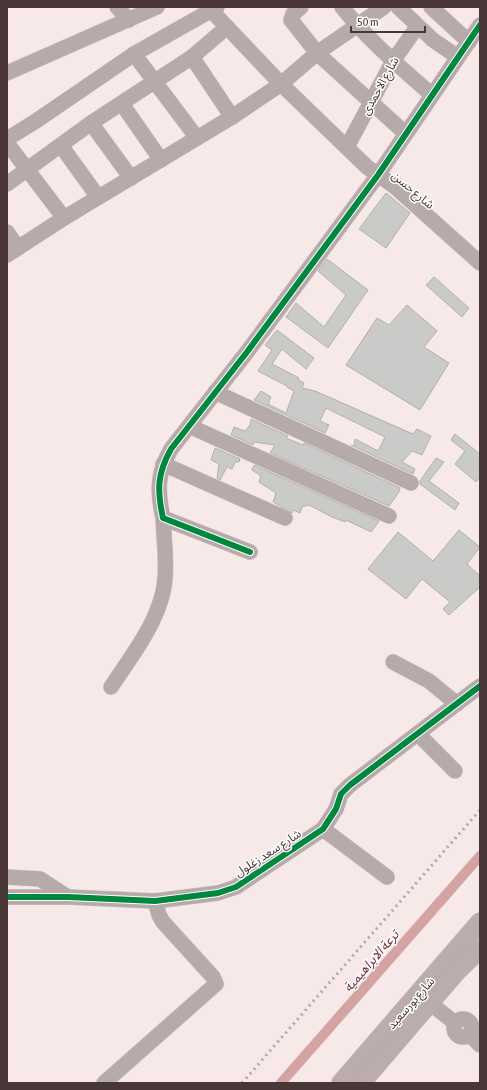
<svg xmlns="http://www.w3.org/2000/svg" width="487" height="1090" font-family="'Asap Condensed','Noto Sans Arabic',sans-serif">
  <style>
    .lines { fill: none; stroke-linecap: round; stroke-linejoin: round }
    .canal { stroke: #d3a4a3; stroke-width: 10 }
    .building { fill: #cacbc8; stroke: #b0b1ae }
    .minor-casing { stroke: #d2c6c6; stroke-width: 16 }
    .major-casing { stroke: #d2c6c6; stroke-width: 20 }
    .minor { stroke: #b6abaa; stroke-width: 15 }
    .major { stroke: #baadac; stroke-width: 19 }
    .rail { stroke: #b1a7a6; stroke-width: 3; stroke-dasharray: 2 4; stroke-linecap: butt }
    .cycleway-casing { stroke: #fff; stroke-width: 8 }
    .cycleway { stroke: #00873e; stroke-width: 6 }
    .labels { text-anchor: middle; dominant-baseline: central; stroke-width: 3; stroke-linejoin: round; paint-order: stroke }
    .street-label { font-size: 12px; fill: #483736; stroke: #fff }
    .water-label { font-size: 13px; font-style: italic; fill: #772b30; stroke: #fff }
  </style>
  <rect width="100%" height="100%" fill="#f7e9e8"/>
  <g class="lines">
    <polyline class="canal" points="281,1083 480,856"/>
  </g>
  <g class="building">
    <polygon points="386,193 410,213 386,248 359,229"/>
    <polygon points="327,259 368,290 328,348 286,317 296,303 324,327 346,295 318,271"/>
    <polygon points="434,277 469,308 462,317 426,285"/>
    <polygon points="407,305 437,331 424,347 449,363 420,410 346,365 377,318 389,325"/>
    <polygon points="277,330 314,358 306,369 282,349 272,364 299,378 297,379 304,383 302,388 315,391 413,434 417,429 431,436 422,455 412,451 402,462 415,469 413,474 351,445 354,446 355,439 378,451 385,437 326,408 320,421 329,425 325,433 254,400 261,391 271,397 268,404 286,413 294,391 287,387 287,386 258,371 272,350 265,345"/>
    <polygon points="251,419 288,436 286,438 303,445 304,443 400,488 399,492 389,506 270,453 275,445 254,442 253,445 231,435 234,427 245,431 250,425"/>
    <polygon points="455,434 480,454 480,477 476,482 455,464 465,451 451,440"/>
    <polygon points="215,448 240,459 239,462 235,462 232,469 227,467 220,480 217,478 219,464 211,460"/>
    <polygon points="436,458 444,462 429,481 459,503 455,510 420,484 420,481"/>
    <polygon points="254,465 379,521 371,532 346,520 345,522 332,517 309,505 302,507 300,513 294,510 292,513 273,502 276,493 259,482 261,476 252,470"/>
    <polygon points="459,530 480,547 467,564 480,576 480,587 449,615 443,609 450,602 422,579 406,599 368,569 398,532 433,561"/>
  </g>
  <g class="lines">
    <defs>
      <g id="minor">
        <polyline points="117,7 129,20"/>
        <polyline points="208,7 281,84 367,167 394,186 480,263"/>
        <polyline points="301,7 293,14 291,20 317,53 405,133"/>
        <path d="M342,7C368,40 400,67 432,95"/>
        <polyline points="398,7 433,40 458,57"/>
        <polyline points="431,7 469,42"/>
        <polyline points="134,54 197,138"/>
        <polyline points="192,57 232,117"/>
        <polyline points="7,73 157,7"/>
        <polyline points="122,104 161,160"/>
        <polyline points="91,123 131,178"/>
        <polyline points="7,139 36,121 134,54 217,7"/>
        <polyline points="7,143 64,218"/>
        <polyline points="62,147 98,197"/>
        <polyline points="347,147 393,61 417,27"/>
        <polyline points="7,184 91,123 192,57 227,27"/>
        <polyline points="7,232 18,248"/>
        <polyline points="7,255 64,218 232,117 281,84 317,53 384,7"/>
        <polyline points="215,392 411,483"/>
        <polyline points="189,426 389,516"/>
        <polyline points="163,464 285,518"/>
        <path d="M250,552L163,518C157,490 157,474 171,449L247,352L378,175L480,25"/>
        <polyline points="393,662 429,681 457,704"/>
        <path d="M111,687C130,658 155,627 163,592C168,570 164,541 163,518"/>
        <polyline points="418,734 455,771"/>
        <polyline points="323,829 387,877"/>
        <polyline points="7,877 40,879 68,897"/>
        <polyline points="7,897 68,897 155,901 218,893 236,887 323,829 336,809 341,794 350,785 480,686"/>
        <polyline points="430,1003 455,1023"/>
        <circle cx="463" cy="1028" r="9"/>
        <polyline points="469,1034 480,1045"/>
        <polyline points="104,1083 216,984 213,977 163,922 159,915 155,901"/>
      </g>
      <g id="major">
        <polyline points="341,1083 480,922"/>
        <polyline points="361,1083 457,971 480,949"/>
      </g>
    </defs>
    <use href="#minor" class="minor-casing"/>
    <use href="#major" class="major-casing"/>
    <use href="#minor" class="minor"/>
    <use href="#major" class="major"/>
    <polyline class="rail" points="242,1083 480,810"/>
    <defs>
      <g id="cycleway">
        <path d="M250,552L163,518C157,490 157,474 171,449L247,352L378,175L480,25"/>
        <polyline points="7,897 68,897 155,901 218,893 236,887 323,829 336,809 341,794 350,785 480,686"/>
      </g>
    </defs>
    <use href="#cycleway" class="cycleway-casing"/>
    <use href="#cycleway" class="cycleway"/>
  </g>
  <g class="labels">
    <g class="street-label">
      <text transform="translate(380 86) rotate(-61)">شارع الاحمدى</text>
      <text transform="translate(413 190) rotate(40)">شارع حسن</text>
      <text transform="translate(268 853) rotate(-33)">شارع سعد زغلول</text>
      <text transform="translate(411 1003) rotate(-49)">شارع بورسعيد</text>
    </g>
    <g class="water-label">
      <text transform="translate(371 961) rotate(-49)">ترعة الابراهيمية</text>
    </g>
  </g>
  <rect width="487" height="1090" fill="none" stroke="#483736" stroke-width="16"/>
  <path d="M351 26v6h74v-6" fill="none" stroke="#483736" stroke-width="2"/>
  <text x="357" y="26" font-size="12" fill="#483736" stroke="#ffffff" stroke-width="3" paint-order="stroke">50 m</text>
</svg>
